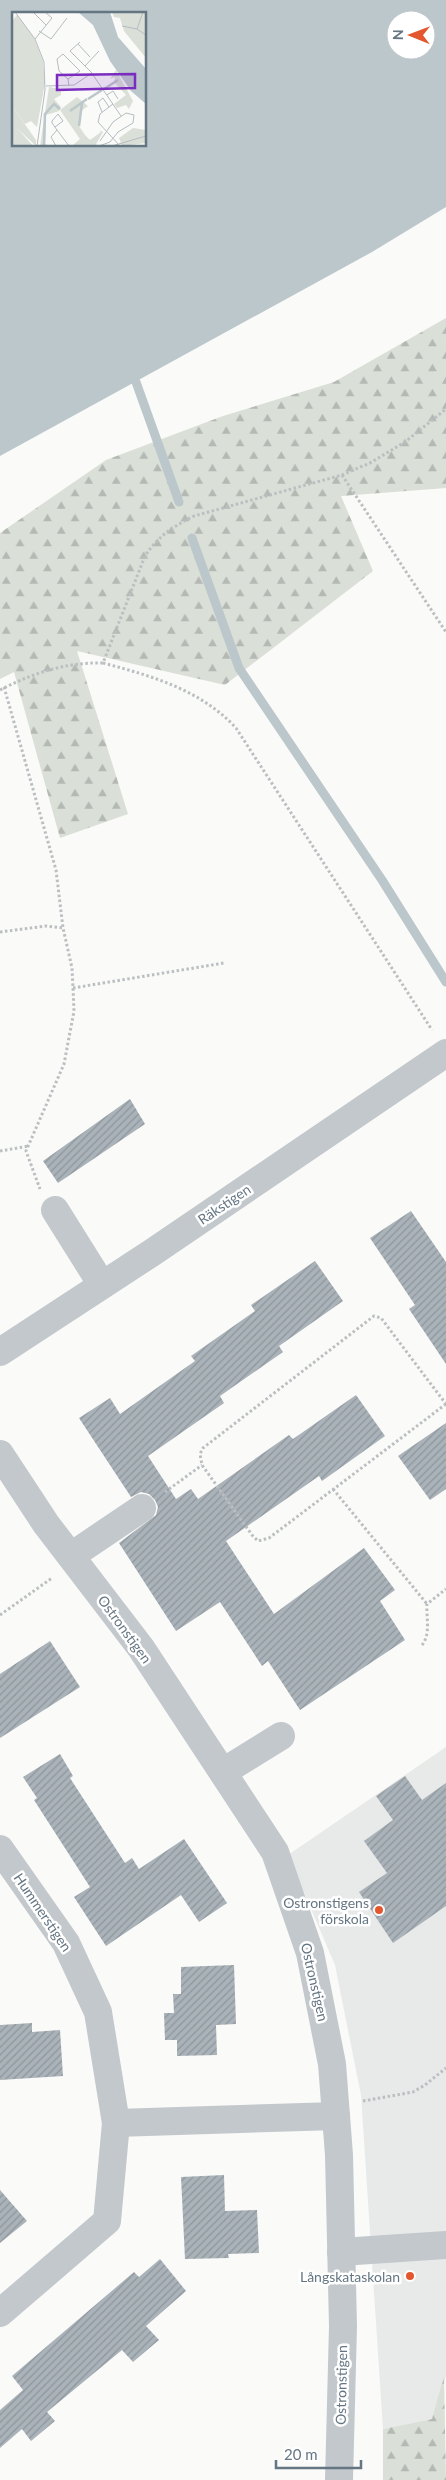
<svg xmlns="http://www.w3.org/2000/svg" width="446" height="2480" font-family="Lato,sans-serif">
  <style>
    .built { fill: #e8e9e9 }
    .forest { fill: url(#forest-firs) }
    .water { fill: #bbc7cb; fill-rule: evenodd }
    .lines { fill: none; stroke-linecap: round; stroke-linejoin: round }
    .stream { stroke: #bbc7cb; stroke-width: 9 }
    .building { fill: url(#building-hatch) }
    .path { stroke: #bbbfc2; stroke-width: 3; stroke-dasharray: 2.5 2.5; stroke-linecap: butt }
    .minor { stroke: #c3c8cc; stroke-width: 28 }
    .poi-dot { fill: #e4572e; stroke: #fff; stroke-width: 2 }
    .labels { text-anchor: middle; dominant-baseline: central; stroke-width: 5; stroke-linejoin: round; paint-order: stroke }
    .street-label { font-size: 14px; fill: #657683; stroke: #fff }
    .poi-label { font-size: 14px; fill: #657683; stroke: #fff; text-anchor: end }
    .inset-river { fill: none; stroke: #bbc7cb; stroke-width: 2.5 }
    .inset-road { fill: none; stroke: #b5bdc2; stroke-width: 1 }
    .view { fill: #7b2cbf; fill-opacity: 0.15; stroke: #7b2cbf; stroke-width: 2.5 }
    .inset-edge { fill: none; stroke: #657683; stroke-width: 2.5 }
  </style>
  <defs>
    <pattern id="forest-firs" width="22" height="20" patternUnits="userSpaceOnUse" patternTransform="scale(1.25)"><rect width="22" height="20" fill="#dadfd7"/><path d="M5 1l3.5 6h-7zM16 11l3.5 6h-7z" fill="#b4b9b4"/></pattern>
    <pattern id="building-hatch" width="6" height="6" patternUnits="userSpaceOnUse" patternTransform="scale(1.25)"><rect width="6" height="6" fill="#aab3b9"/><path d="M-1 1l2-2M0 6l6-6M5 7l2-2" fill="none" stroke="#8e969c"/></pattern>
  </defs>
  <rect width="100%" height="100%" fill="#fafaf8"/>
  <polygon class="built" points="446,1747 446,2376 432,2419 383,2429 361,2095 335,1965 288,1855"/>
  <g class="forest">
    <polygon points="446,318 446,488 341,496 373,571 225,685 77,651 128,814 60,838 14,672 0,679 0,533 106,460 223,416 334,382"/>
    <polygon points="444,2376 446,2480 383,2480 383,2429 432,2419"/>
  </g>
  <path class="water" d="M0,0H446V207L372,252L0,456ZM14,14H145V145H14ZM396,20H426V50H396Z"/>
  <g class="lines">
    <g class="stream">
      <polyline points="136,382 179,502"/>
      <polyline points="192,538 239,668 382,880 446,982"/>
    </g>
  </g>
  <g class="building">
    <polygon points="130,1099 145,1124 58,1183 43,1161"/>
    <polygon points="411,1211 446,1262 446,1364 409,1309 415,1305 370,1238"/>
    <polygon points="315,1261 343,1301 279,1346 283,1352 220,1396 224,1403 148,1456 176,1499 191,1489 198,1499 289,1435 293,1439 356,1395 385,1436 322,1481 319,1476 226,1541 274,1614 364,1548 395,1590 380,1601 405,1640 300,1710 268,1661 262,1666 220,1602 176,1631 119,1543 156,1515 158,1507 155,1500 149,1494 141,1492 131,1497 79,1418 110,1398 120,1414 195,1361 191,1356 255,1311 251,1305"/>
    <polygon points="446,1423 446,1489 430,1500 398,1456"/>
    <polygon points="50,1641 80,1687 0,1738 0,1674"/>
    <polygon points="60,1754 73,1776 70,1778 125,1863 132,1858 139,1869 184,1839 227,1903 199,1922 181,1895 106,1946 74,1897 90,1887 34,1800 37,1798 23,1777"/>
    <polygon points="405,1776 422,1800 446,1783 446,1906 393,1943 359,1892 387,1873 364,1841 393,1820 376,1796"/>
    <polygon points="234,1965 236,2024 216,2025 217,2055 177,2056 177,2040 165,2040 164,2013 174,2013 173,1994 181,1994 181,1967"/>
    <polygon points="32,2023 32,2032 60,2030 63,2076 0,2080 0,2025"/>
    <polygon points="224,2175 225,2211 257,2210 259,2253 228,2254 229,2258 185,2259 181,2177"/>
    <polygon points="0,2190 27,2221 0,2243"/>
    <polygon points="160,2259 186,2291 146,2326 159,2340 133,2362 122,2350 47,2412 55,2421 31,2441 22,2429 0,2448 0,2410 23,2390 12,2376 134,2272 139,2277"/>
  </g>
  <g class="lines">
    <g class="path">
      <polyline points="342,475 446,632"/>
      <path d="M103,663C152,676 201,690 236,728L432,1030"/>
      <polyline points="4,687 56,870 63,928 72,968 73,988 74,1011 64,1064 26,1151 40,1189"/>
      <path d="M0,690C33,673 66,662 103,663L145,556C158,536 174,526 194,516L342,475L370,463L405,442L446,409"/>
      <polyline points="0,932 46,926 63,928"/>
      <polyline points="73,988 224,963"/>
      <polyline points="0,1151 29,1146"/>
      <polyline points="446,1404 269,1538 258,1541 252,1535 202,1465 200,1454 203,1448 374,1316 381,1318 446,1404"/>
      <polyline points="333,1489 427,1604"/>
      <polyline points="165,1492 202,1465"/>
      <polyline points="0,1615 52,1578"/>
      <path d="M422,1645C431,1634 426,1617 427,1604L446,1589"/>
      <polyline points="363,2101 413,2092 425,2085 446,2068"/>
    </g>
    <g class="minor">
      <polyline points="55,1210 102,1285"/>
      <polyline points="0,1352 153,1252 446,1053"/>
      <polyline points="0,1454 46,1524 141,1648 275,1852 310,1953 332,2064 339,2155 343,2326 339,2480"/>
      <polyline points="71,1556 142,1508"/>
      <polyline points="223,1772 281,1736"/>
      <polyline points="0,1849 66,1943 98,2012 116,2123 107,2221 0,2313"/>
      <polyline points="116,2123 336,2116"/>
      <polyline points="341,2252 446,2245"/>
    </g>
  </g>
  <g class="poi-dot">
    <circle cx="379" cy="1910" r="5"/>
    <circle cx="410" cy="2276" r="5"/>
  </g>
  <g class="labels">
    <g class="street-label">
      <text transform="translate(224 1204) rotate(-34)">Räkstigen</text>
      <text transform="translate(125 1629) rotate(54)">Ostronstigen</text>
      <text transform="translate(43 1912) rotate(56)">Hummerstigen</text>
      <text transform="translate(315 1982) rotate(77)">Ostronstigen</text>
      <text transform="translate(341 2385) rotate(-89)">Ostronstigen</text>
    </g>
    <g class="poi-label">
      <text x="369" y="1902">Ostronstigens<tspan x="369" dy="16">förskola</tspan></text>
      <text x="400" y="2276">Långskataskolan</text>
    </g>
  </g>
  <g transform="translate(12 12)">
    <rect width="134" height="134" fill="#fafaf8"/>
    <path d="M0,94L24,128V134L6,117L0,134Z" fill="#dadfd7"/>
    <path d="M100,0H134V46L112,19L108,6L102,5ZM5,3L22,26L31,49L33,71L25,115L19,109L13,112L0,94V9ZM104,58L121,89L117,97L114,93L105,96L102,92L114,83L102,70L103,65L98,67ZM37,75L49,77V83L42,87L49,95L47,99L34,103L33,132L37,134H28ZM65,85L76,94L69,99L67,114L73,123L78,128L89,120L87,118L91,120L83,134H60L68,127L48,98ZM121,116L134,118V131L110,134L107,126ZM6,117L21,134H0Z" fill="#dadfd7"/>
    <path d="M66,0H98L106,25L134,57V92L119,79L98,49L81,13Z" fill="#bbc7cb"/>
    <path class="inset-river" d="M92,77L106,68M76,87L90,78M58,99L75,87M67,114L70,91M32,134L33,102L42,92L48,97"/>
    <path class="inset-road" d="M3,0L23,27L32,50L33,78L25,134M21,0L34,13M131,0L125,17L134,23M110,14L125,17M27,19L39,27L55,6M23,27L40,6L33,0M68,30L58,39L79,60L109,104M66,32L78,45M73,54L87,39M56,67L68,59L51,42L45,47L47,59L56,67L57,74M34,74L62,73L80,61M95,83L101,79L106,87M101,92L88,102L86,110L108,134M90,100L86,90L91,86L97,95M43,115L51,109L46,102L40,109V111L45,118M44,134L39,125L45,118L57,134M87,134L98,130L106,120L121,111L122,103L114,101L101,110L88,129M100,134L134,124"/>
    <path class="view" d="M123,62V76L45,78V63Z"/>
    <rect width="134" height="134" class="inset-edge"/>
  </g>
  <g transform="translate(411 35) rotate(271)"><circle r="24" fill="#ffffff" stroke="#c1c8cd"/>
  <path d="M0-4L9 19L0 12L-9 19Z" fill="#e4572e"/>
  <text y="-8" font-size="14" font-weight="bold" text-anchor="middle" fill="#657683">N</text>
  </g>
  <path d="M276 2460v8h85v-8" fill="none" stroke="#657683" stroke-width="2.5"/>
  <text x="284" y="2460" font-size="15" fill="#657683" stroke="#ffffff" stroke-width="4" paint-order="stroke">20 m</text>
</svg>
